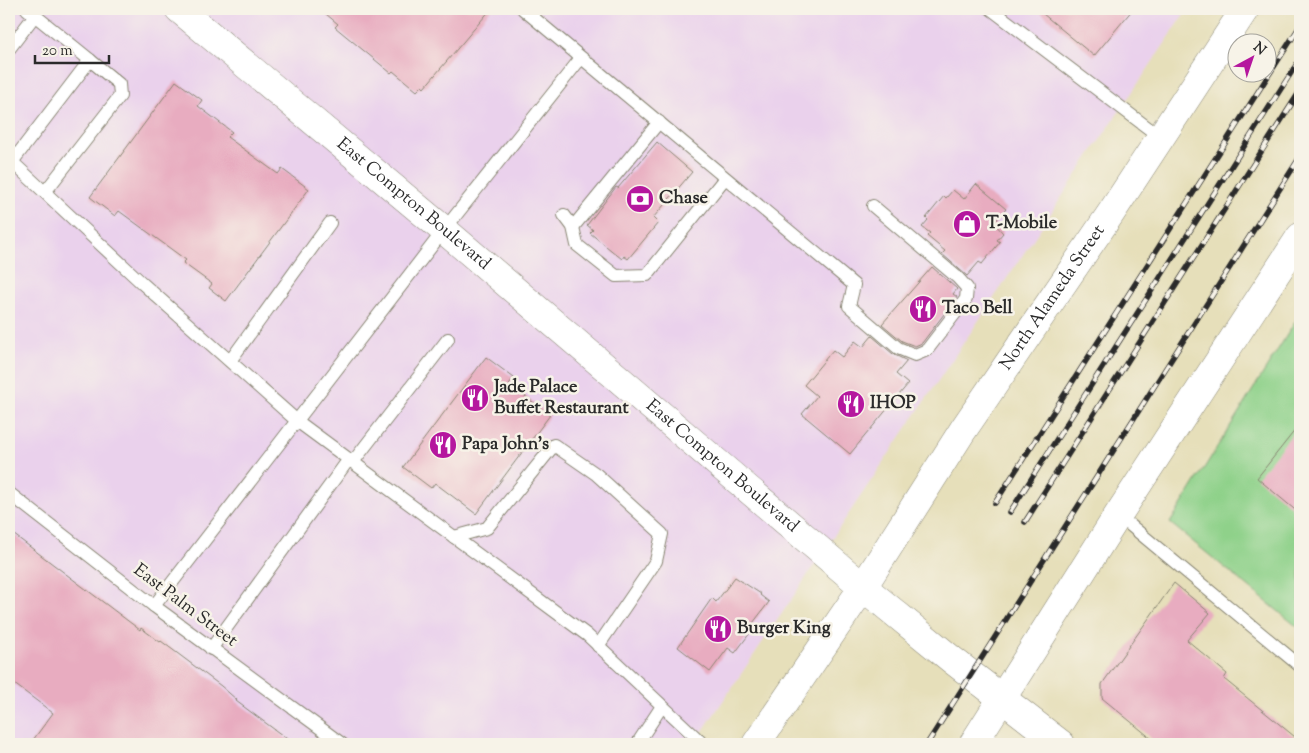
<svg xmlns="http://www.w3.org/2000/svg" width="1309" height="753" font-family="'Sorts Mill Goudy',serif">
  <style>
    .built { fill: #ead1ec }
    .green { fill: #8fd18a; stroke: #5d7e5a }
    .building { fill: #e8acc0 }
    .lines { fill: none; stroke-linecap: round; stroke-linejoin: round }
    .lane-casing { stroke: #888572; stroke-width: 14 }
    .secondary-casing { stroke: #888572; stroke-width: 29 }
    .primary-casing { stroke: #888572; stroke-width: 29 }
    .lane { stroke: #fff; stroke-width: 12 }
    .secondary { stroke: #fff; stroke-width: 28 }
    .primary { stroke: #fff; stroke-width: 28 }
    .rail-casing { stroke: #2b2b2b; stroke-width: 5.5 }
    .rail { stroke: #f7f3e8; stroke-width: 4; stroke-dasharray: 11; stroke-linecap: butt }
    .labels { text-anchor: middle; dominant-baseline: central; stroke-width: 5; stroke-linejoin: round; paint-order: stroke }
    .poi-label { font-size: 18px; font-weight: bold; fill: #2b2b2b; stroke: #f7f3e8; text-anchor: start }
    .street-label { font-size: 18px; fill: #2b2b2b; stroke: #f7f3e8 }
  </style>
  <rect width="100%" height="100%" fill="#f7f3e8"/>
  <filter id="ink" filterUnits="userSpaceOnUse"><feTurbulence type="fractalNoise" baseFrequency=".02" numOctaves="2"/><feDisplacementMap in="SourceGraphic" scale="10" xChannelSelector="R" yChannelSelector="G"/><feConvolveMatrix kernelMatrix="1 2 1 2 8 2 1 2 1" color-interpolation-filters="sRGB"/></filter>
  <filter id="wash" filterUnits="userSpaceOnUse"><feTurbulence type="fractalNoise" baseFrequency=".0096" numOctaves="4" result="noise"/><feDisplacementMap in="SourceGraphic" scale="20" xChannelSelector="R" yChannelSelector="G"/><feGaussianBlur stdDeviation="1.12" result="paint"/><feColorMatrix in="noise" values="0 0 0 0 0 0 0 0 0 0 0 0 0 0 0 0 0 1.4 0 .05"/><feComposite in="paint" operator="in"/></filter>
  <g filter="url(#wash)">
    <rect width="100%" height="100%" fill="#e6dfba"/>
    <polygon class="built" points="9,9 1188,9 694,744 9,744"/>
    <polygon class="green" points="1300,314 1300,629 1170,523"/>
    <g id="blocks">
      <g class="building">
        <polygon points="320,9 491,9 424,88 422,86 417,91 393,71 391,73 335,27 338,24"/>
        <polygon points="1037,9 1133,9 1094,56"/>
        <polygon points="176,81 202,100 198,106 232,132 227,137 278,174 282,169 309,189 226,301 209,288 212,284 183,263 186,260 119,211 115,216 90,197"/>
        <polygon points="657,142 692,172 653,218 658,223 628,259 624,256 622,259 590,233 593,230 587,225 616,187 618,188"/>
        <polygon points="976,184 1006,209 994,223 1003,233 997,240 1000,242 982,264 979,262 967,276 942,254 945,251 927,236 930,233 922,227 928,220 926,218 944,196 946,198 953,190 964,199"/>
        <polygon points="932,267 957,289 953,294 957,297 922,343 915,346 902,341 882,324"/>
        <polygon points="872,336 893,354 907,361 896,374 908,384 850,454 802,414 817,396 804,385 833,350 842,357 855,341 863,347"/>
        <polygon points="486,357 514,378 509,384 550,415 476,514 435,483 431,488 403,467"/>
        <polygon points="1300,424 1300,514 1257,478"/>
        <polygon points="9,531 140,630 141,628 160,642 161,641 221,686 237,700 236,701 294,744 30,744 53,713 9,680"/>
        <polygon points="735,577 761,594 760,595 769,602 750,627 753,629 735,653 728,648 710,672 678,647 712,598 716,602"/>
        <polygon points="1174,583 1210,613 1187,640 1227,674 1224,679 1300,741 1300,744 1158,744 1102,698 1102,684"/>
      </g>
    </g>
  </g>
  <g filter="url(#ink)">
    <use href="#blocks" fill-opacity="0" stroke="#888572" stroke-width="1"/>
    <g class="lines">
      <defs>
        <g id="lane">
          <polyline points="523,9 854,285 849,306 898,348 915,355 927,350 966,299 967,288 958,278 873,206"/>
          <polyline points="991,9 1160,137"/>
          <polyline points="9,49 35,15"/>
          <polyline points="9,159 143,284 297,421 587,635 703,744"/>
          <polyline points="12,162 90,60 27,9"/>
          <polyline points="45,192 120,96 119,84 90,60"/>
          <polyline points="564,215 573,227 577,245 616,276 647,275 725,178"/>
          <polyline points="573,227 659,122"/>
          <polyline points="230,361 330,223"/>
          <polyline points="353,462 448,339"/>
          <polyline points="9,493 154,606 342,744"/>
          <polyline points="1118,515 1300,666"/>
          <polyline points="454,537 487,528 554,445 596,474 662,534 656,561 598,646"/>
          <polyline points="154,606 444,230 581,58"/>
          <polyline points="211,649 349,459"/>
          <polyline points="637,744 662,706"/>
        </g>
        <g id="secondary">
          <path id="s1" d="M179,9L444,230L863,587L951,659L1061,744"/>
          <polyline points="973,744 1118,515 1300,237"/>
        </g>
        <g id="primary">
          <path id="s2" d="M756,744L863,587L963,430L1111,213L1245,9"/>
        </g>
      </defs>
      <use href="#lane" class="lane-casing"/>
      <use href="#secondary" class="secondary-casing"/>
      <use href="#primary" class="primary-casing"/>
      <use href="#lane" class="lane"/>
      <use href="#secondary" class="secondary"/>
      <use href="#primary" class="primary"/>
      <defs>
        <g id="rail">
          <polyline points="995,503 1300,26"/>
          <polyline points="1010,512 1300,59"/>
          <polyline points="1025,522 1300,91"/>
          <polyline points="927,744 1300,157"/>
        </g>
      </defs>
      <use href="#rail" class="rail-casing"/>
      <use href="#rail" class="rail"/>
    </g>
  </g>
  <defs>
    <symbol id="bank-disc" viewBox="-11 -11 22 22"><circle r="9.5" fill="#b5179e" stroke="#f7f3e8"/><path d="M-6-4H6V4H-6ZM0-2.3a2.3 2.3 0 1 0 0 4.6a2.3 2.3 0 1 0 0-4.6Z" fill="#fff"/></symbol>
    <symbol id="shop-disc" viewBox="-11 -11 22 22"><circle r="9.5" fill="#b5179e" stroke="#f7f3e8"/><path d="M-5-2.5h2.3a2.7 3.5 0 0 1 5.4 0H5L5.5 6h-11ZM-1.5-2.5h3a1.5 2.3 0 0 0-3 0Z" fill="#fff"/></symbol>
    <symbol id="restaurant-disc" viewBox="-11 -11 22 22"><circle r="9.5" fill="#b5179e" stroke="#f7f3e8"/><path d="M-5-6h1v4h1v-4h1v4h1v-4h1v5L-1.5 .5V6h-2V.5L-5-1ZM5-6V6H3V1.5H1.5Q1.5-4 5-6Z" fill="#fff"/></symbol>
  </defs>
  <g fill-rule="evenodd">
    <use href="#bank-disc" x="624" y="183" width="32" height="32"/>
    <use href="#shop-disc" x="951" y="208" width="32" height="32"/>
    <use href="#restaurant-disc" x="907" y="293" width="32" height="32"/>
    <use href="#restaurant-disc" x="459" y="382" width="32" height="32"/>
    <use href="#restaurant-disc" x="835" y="388" width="32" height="32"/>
    <use href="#restaurant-disc" x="427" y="429" width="32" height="32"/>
    <use href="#restaurant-disc" x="702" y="613" width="32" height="32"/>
  </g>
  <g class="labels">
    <g class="poi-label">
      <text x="659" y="199">Chase</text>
      <text x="986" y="224">T-Mobile</text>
      <text x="942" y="309">Taco Bell</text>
      <text x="494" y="388">Jade Palace<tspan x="494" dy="21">Buffet Restaurant</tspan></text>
      <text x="870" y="404">IHOP</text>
      <text x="462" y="445">Papa John's</text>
      <text x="737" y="629">Burger King</text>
    </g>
    <g class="street-label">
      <text stroke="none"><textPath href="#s1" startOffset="305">East Compton Boulevard</textPath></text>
      <text stroke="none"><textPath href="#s2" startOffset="536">North Alameda Street</textPath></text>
      <text stroke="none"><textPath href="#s1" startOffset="710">East Compton Boulevard</textPath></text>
      <text transform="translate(185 606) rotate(37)">East Palm Street</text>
    </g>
  </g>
  <rect width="1309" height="753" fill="none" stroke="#f7f3e8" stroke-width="30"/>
  <g transform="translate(1252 58) rotate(40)"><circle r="24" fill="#f7f3e8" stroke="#a5a39c"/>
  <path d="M0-4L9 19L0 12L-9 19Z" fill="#b5179e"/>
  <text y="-8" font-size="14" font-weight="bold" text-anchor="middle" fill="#2b2b2b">N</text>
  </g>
  <path d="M35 55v8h74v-8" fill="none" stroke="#2b2b2b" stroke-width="2.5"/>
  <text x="42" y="55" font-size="15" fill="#2b2b2b" stroke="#f7f3e8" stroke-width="4" paint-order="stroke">20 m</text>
</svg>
